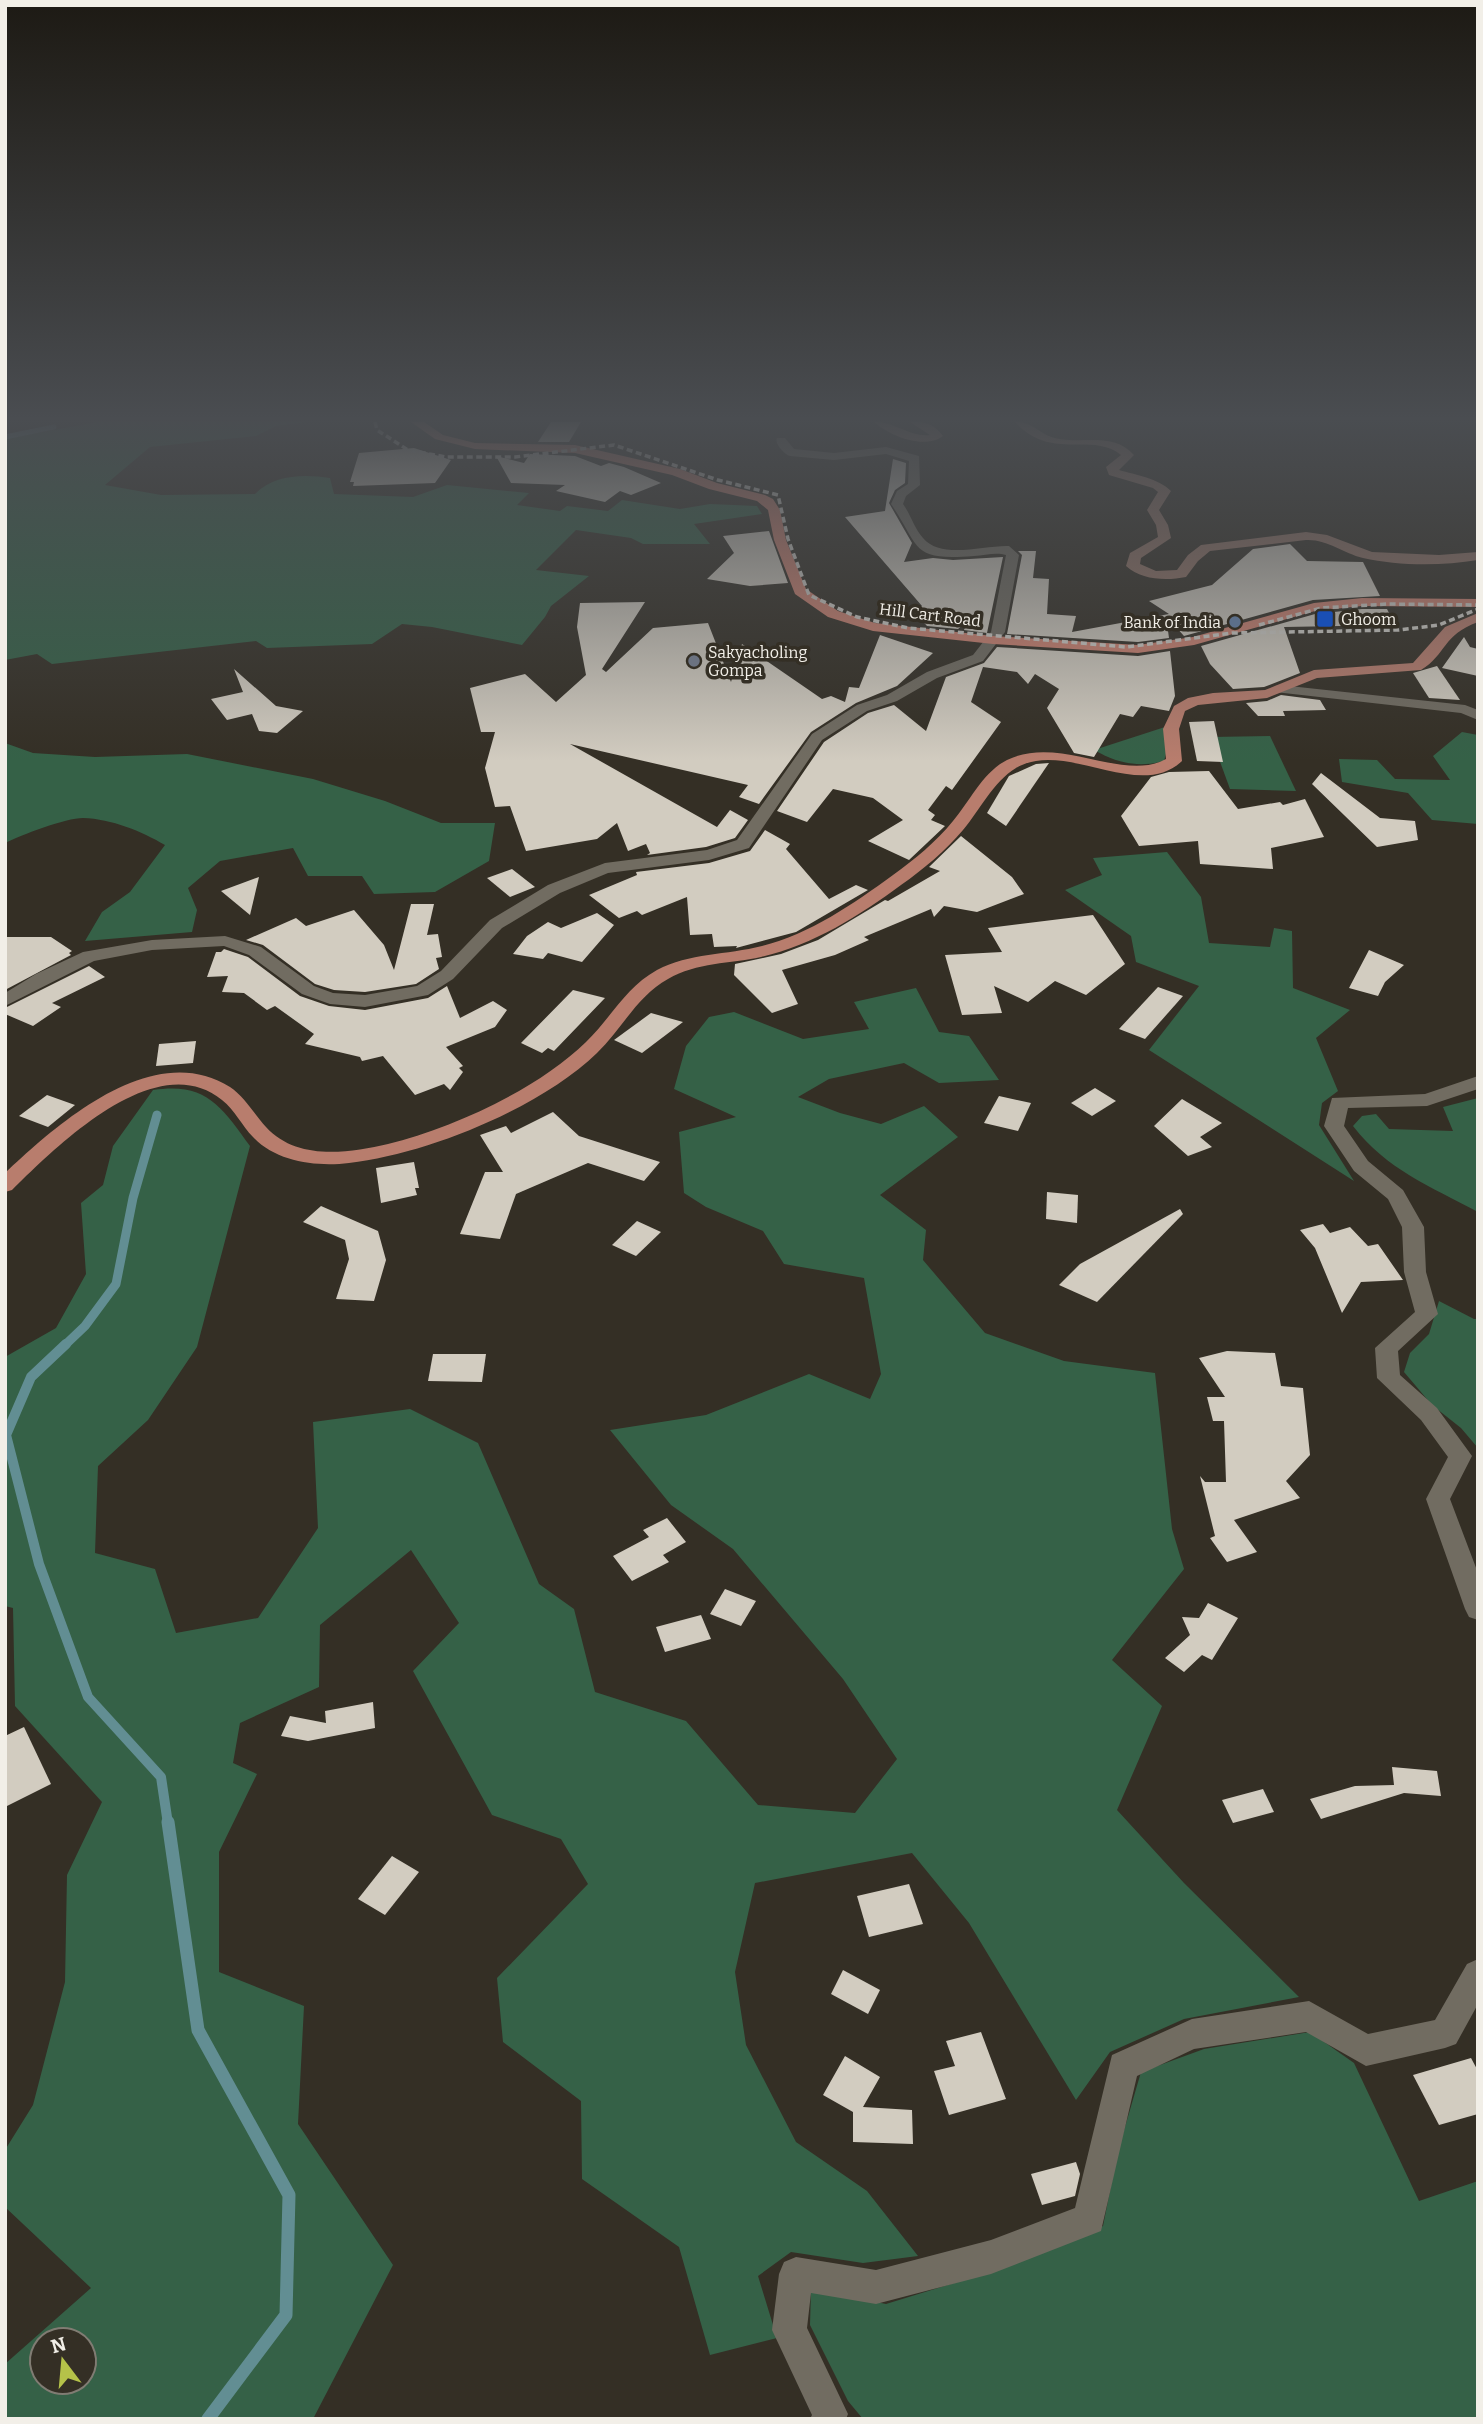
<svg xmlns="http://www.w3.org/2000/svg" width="1483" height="2424" font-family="Bitter,serif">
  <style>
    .forest { fill: #356147; fill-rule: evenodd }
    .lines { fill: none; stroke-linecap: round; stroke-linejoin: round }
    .stream-far3 { stroke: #628e93; stroke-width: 5 }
    .stream-far2 { stroke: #628e93; stroke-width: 9 }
    .stream-far1 { stroke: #628e93; stroke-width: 10 }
    .stream { stroke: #628e93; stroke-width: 13 }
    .building { fill: #d2ccc0 }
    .minor { fill: #716c61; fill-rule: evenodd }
    .secondary { fill: #957567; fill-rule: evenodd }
    .primary { fill: #b87d6d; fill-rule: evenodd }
    .trunk { fill: #d08371; fill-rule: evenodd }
    .rail { stroke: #d3d0c9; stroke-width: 3.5; stroke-dasharray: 6 3.5; stroke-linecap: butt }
    .transit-dot { fill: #1a4fb4; stroke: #342f25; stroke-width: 2.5 }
    .service-dot { fill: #5c6f8a; stroke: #342f25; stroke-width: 2.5 }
    .worship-dot { fill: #6b7280; stroke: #342f25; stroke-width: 2.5 }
    .labels { text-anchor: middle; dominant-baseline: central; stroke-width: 7; stroke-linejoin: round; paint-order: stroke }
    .far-street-label { font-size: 16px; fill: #f2efe8; stroke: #342f25 }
    .far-poi-label { font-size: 16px; fill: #f2efe8; stroke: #342f25; text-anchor: start }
  </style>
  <rect width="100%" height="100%" fill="#342f25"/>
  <g class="forest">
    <path d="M97,422H307L276,426L256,436L150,447L105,485L161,495L255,494C274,474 305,474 330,478L334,494L413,497L447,485L529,493L517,505L560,511L567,506L608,511L622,500L680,509L710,504L757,506L762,514L694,524L710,544H643L631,538L576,530L536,570L589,576L551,606L545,617L522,645L432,627L402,624L372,644L267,648L256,641L52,664L37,654L5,660V439Z"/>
    <path d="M1165,727L1167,750L1164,761C1138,768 1117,763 1094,750Z"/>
    <polygon points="1462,732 1478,735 1478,824 1432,820 1408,793 1342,782 1339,759 1377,760 1395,779 1450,780 1433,756"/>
    <polygon points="1270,736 1296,791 1230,789 1211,737"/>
    <path d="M5,743L33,753L95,757L187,754L313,779L385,801L441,823H495L489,861L435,892L374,894L362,876H308L293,848L220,861L188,888L197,910L192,932L85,941L102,912L130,892L165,845C141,831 112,819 83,818C66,818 21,835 5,843Z"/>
    <polygon points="1167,852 1201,897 1209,943 1270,947 1274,928 1292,931 1293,988 1350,1010 1316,1038 1338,1091 1322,1103 1319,1125 1354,1181 1149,1050 1199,986 1136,962 1131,936 1065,890 1102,875 1093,858"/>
    <path d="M916,988L939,1032L969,1036L999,1080L939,1083L904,1063L829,1079L798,1097L840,1113L881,1124L924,1106L958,1137L880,1195L926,1230L923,1260L985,1333L1064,1361L1155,1373L1172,1529L1184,1569L1112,1660L1162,1706L1117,1810L1184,1883L1299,1997L1184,2019L1110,2052L1076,2100L969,1923L912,1853L755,1883L735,1972L746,2045L796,2142L867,2191L918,2256L863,2263L791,2252L758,2276L777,2338L710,2355L679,2247L582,2179L581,2101L503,2042L497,1978L588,1884L561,1839L492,1815L413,1671L459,1623L411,1550L320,1625L319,1687L240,1723L233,1763L257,1774L219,1852V1972L304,2006L298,2124L393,2265L313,2419H5V2364L91,2288L5,2207V2150L33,2105L65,1982L67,1875L102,1802L15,1706L13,1608L5,1606V1357L56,1328L86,1274L81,1203L103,1185L113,1146L153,1090C206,1082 221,1106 250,1146L197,1347L148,1420L98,1466L95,1553L155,1569L176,1633L258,1618L318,1528L313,1422L410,1409L478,1443L539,1584L574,1609L595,1692L686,1721L758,1805L855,1813L897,1759L843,1679L733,1549L671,1505L610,1430L706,1415L809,1374L870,1399L881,1374L864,1278L784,1264L763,1231L706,1207L684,1193L679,1132L736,1117L674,1089L686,1046L709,1017L734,1012L803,1039L869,1029L854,1002ZM42,2340H84V2382H42Z"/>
    <path d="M1478,1098V1212C1430,1186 1387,1170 1353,1126L1362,1116L1376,1114L1389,1129L1453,1131L1443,1107Z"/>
    <polygon points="1439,1301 1474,1319 1478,1319 1478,1448 1461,1428 1432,1405 1404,1372 1410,1353 1429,1334"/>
    <polygon points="1310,2032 1354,2063 1419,2201 1478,2181 1478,2419 863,2419 848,2401 810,2325 811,2289 886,2304 1006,2267 1103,2226 1118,2151 1141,2072 1204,2049"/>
  </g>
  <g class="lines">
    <polyline class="stream-far3" points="5,437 54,427"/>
    <polyline class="stream-far2" points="64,1346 85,1326 116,1284 133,1198 157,1115"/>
    <polyline class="stream-far1" points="66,1344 31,1377 6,1435 39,1564 88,1697 161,1777 168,1824"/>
    <polyline class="stream" points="168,1822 198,2030 289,2195 286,2315 208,2419"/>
  </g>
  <g class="building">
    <polygon points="551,422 581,422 569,442 538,442"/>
    <polygon points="414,448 451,460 435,483 353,486 354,482 350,482 359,453"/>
    <polygon points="530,454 575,456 601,466 609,463 624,467 661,483 631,495 620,491 605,502 556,491 565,485 511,483 496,456 524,463"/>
    <polygon points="893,459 906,463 905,483 895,490 889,503 912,543 904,562 933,558 953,560 1003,557 987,633 964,630 968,620 958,629 927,626 911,608 922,606 845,517 885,511"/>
    <polygon points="769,531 788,583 750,586 707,579 734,553 723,536"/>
    <polygon points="1290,544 1307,561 1363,562 1380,596 1313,600 1184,636 1166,616 1169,638 1138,642 1007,634 1022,555 1018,551 1036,551 1033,578 1049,579 1047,614 1076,616 1072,632 1169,614 1149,601 1212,585 1253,549"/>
    <polygon points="645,602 602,669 606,672 653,628 708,623 731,682 742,644 822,699 831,696 845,702 849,687 859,688 880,635 933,653 897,686 856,703 811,732 759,804 739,797 748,785 570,744 717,827 730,810 748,820 735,838 706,847 647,855 650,853 646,844 628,851 617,823 597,839 526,851 510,806 495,807 485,768 495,732 481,732 470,688 525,674 556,702 586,675 577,627 580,603"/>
    <polygon points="1362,609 1387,609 1395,625 1284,627 1300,673 1264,687 1233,689 1210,664 1201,646 1315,614"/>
    <polygon points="1464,637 1470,647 1478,649 1478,676 1442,668"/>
    <polygon points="997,647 1138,656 1170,651 1175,696 1169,711 1141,706 1133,717 1120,714 1094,757 1074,753 1047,708 1059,689 1035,674 1028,684 1017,672 983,667 971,702 1001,722 952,790 946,786 928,810 935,815 931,820 945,826 909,860 868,841 903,820 873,798 833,789 807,822 777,811 824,742 868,713 894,705 926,731 946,677 984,663"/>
    <polygon points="1437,666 1460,700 1429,698 1413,673"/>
    <polygon points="234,669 276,706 303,711 277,733 259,731 252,714 227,720 211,699 243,692"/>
    <polygon points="1281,695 1320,700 1326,710 1283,711 1285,716 1258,716 1246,703 1267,701"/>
    <polygon points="1214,721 1223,762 1197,761 1189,722"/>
    <polygon points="1049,763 1006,826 987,813 1009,776 1036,764"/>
    <polygon points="1209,771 1238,809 1280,802 1283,805 1305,799 1324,837 1271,848 1273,869 1200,864 1198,841 1139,846 1121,816 1151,777 1169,772"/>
    <polygon points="1321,773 1380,818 1415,821 1418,840 1377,847 1312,784"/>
    <polygon points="765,830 790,844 786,849 829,899 856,885 868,890 796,932 736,948 737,946 714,947 712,934 690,935 687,897 642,915 637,911 619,918 589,895 637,875 636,872 709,863 750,851"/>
    <polygon points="961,836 1012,877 1024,894 977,912 944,906 934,917 931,909 864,937 869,940 835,955 782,970 798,1004 772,1013 734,975 735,964 781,954 818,940 885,900 888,901 940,871 929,867"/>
    <polygon points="512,869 535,887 510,897 487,878"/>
    <polygon points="259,877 250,915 221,891"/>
    <polygon points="411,904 434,904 427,935 438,934 442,957 436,958 439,969 416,984 365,992 334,990 315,984 263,945 246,940 296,918 306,926 354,910 384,945 394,970"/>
    <polygon points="597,913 614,925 582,962 548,953 543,959 513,954 527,936 548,922 561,928"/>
    <polygon points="1093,915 1125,964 1086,995 1055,981 1028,1002 994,986 1002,1013 962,1015 945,955 1002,952 988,928"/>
    <polygon points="5,937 51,937 72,951 69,953 71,955 5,990"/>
    <polygon points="224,949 248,957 300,996 329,1006 365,1010 428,998 447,986 460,1018 493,1001 507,1010 495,1027 446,1047 463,1066 459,1068 463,1072 450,1090 444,1084 415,1095 383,1056 362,1061 360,1057 305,1044 314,1034 275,1006 267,1010 244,993 222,992 228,976 207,977 216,952 221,952"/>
    <polygon points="1369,950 1404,965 1385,982 1378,996 1349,988"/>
    <polygon points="89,966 105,977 52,1003 61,1007 33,1026 5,1014 5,1008"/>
    <polygon points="1158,987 1183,996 1145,1039 1119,1029"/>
    <polygon points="573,990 605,998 554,1051 548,1048 542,1053 521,1043"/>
    <polygon points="651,1013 683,1022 642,1053 614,1040"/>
    <polygon points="196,1041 193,1063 156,1066 159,1044"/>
    <polygon points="1095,1088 1116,1101 1092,1116 1071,1103"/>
    <polygon points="47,1095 75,1105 48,1127 19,1116"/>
    <polygon points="999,1096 1031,1103 1018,1131 984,1123"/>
    <polygon points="1182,1099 1222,1123 1200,1137 1212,1147 1188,1156 1154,1126"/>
    <polygon points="553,1112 579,1136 660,1162 644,1181 588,1163 516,1194 500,1239 460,1234 485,1172 503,1172 480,1135 506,1126 511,1133"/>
    <polygon points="414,1162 419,1188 415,1188 417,1195 381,1203 376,1168"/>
    <polygon points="1047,1192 1078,1195 1077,1223 1046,1219"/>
    <polygon points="321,1206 378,1231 386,1260 374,1301 336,1299 349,1259 345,1240 303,1222"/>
    <polygon points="1180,1209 1183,1214 1097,1302 1059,1285 1080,1264"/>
    <polygon points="637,1221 661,1232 636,1256 612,1245"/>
    <polygon points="1323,1224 1330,1233 1350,1227 1368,1246 1378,1244 1403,1280 1361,1282 1342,1313 1315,1248 1300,1230"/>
    <polygon points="1227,1351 1275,1353 1281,1386 1303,1388 1310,1455 1286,1481 1300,1498 1234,1520 1257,1552 1227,1562 1210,1538 1215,1536 1200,1476 1205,1482 1226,1482 1224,1421 1213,1421 1207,1397 1225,1397 1199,1358"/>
    <polygon points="433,1354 486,1354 482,1382 428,1381"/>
    <polygon points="667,1518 686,1542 663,1555 669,1562 632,1581 613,1556 649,1537 643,1530"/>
    <polygon points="725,1589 756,1601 741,1626 710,1614"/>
    <polygon points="1208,1603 1238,1618 1212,1660 1202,1655 1184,1672 1165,1658 1190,1635 1182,1617 1199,1618"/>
    <polygon points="701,1615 711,1639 665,1652 656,1627"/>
    <polygon points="373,1702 375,1728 308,1741 281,1736 290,1716 326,1723 325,1711"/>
    <polygon points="24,1727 51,1784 5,1807 5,1736"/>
    <polygon points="1392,1767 1437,1771 1441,1796 1404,1793 1321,1819 1310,1799 1355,1786 1394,1785"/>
    <polygon points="1263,1789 1274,1812 1233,1823 1222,1800"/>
    <polygon points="392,1856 419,1872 385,1915 358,1899"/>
    <polygon points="909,1884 923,1924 869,1937 857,1896"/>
    <polygon points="843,1970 880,1990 868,2014 831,1994"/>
    <polygon points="981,2032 1006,2099 949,2115 934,2071 955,2066 946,2041"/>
    <polygon points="845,2056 880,2077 863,2107 912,2110 913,2144 853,2142 853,2112 823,2095"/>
    <polygon points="1471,2058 1478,2071 1478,2114 1439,2125 1413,2075"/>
    <polygon points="1076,2162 1080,2174 1075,2196 1042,2205 1031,2174"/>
  </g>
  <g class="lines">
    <g class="minor">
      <path d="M777,438H785L794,449L834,453L886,447L919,456L920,485L906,496L903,504C911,515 914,528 923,538C941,560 984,545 1009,546L1019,555L1005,632L983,661L937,678L897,701L867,711L822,740L749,848L709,860L608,873L560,893L502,928L453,979L428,995L365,1007L330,1004L302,994L249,955L224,946L152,950L94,961L5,1006V993L36,974L83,952L152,940L225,936L261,947L314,986L333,993L365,995L417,986L441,971L490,920L548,885L605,863L707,850L737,840L812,734L857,705L887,695L927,672L973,655L991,632L1006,555C997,552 985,555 974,556C910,561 921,548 891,504L897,491L908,484L909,461L886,454L834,460L790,456C784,454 774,443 777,438Z"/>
      <polygon points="1280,685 1465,705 1478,710 1478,720 1461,713 1275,692 1273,689 1275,686"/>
      <polygon points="1478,1076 1478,1089 1427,1106 1348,1108 1344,1126 1368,1161 1403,1190 1424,1227 1426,1272 1438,1314 1398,1351 1400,1375 1437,1408 1472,1456 1450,1499 1478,1573 1478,1620 1469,1617 1465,1609 1426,1499 1448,1457 1421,1420 1377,1378 1375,1348 1415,1312 1404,1272 1402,1227 1388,1199 1354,1171 1324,1126 1332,1098 1425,1094"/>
      <polygon points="1478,1959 1478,2004 1456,2044 1445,2048 1366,2066 1306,2032 1194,2049 1137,2076 1101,2231 991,2274 876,2304 811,2293 807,2328 848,2414 846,2419 810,2419 812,2415 772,2330 779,2274 784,2262 796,2257 876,2270 991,2240 1075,2208 1112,2055 1192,2019 1309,2001 1368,2034 1435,2020 1467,1964"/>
    </g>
    <g class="secondary">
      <path d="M874,422C894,421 909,437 930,435L910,422C924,421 934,424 943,436C924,450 890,436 874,422Z"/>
      <path d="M1015,422C1032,421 1039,434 1055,438C1083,445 1112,431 1134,455L1119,470C1136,475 1158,478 1171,491L1159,510L1168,525L1171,538L1141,558L1140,564L1156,571L1177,570L1188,555L1201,545L1306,532L1327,535L1372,552L1439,555L1478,552V560C1442,566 1398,566 1363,558C1343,553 1327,539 1306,540L1210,551L1198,561L1186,577C1166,581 1141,580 1126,566L1130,553L1158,537L1156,525L1147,510L1158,492L1153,488L1109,475L1106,467L1121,455C1092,431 1051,462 1015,422Z"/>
    </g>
    <path class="primary" d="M1478,613V622C1442,635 1447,654 1421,670L1317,678L1267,698L1198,705L1185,711L1179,729L1182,761C1139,802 1065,739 1016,768C993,782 980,810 963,830C945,851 924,869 901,885C859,916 813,945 761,957C730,964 697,962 668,979C637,996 622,1029 597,1053C540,1108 428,1154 349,1163C317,1167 276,1162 253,1137C242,1126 235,1110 222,1100C156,1046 56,1147 12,1190L5,1192V1173C57,1124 153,1038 230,1087C245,1097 254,1114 266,1127C297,1161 348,1153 388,1144C453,1128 538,1089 586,1042C610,1019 626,987 657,970C689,953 727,955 762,946C810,934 853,904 893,875C915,859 936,842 953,821C970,801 983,772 1007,760C1060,734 1123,783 1166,759L1163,729L1174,706L1188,698L1213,693L1265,690L1314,670L1413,663L1445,627Z"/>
    <polygon class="trunk" points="411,422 424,422 443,435 475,443 575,445 680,469 717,483 765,495 773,499 780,510 786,540 806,589 838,611 875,623 993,636 1138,645 1193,637 1314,603 1362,598 1478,599 1478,607 1362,606 1315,611 1194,645 1138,653 993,644 873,631 828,617 795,594 774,540 768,510 757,501 709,489 672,475 575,453 475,449 435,439"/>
    <g class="rail">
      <polyline points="375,422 377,430 408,450 446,457 515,457 614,445 718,480 778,495 788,539 809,595 857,617 908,628 1126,647 1232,633 1399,630 1439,625 1478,609"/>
      <polyline points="1259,625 1321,608 1387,604 1478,605"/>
    </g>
  </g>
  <linearGradient id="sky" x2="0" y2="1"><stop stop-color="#1d1a14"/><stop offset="0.55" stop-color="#4a4d51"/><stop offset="1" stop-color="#4a4d51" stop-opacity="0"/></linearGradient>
  <rect width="1483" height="761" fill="url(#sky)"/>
  <rect class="transit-dot" x="1316" y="610" width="18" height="18" rx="3.5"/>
  <circle class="service-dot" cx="1235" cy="622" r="7"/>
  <circle class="worship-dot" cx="694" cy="661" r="7"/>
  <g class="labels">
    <g class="far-street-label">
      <text transform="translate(930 615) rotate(7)">Hill Cart Road</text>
    </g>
    <g class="far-poi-label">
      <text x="1341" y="619">Ghoom</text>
      <text x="1221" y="622" text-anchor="end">Bank of India</text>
      <text x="708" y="652">Sakyacholing<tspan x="708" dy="18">Gompa</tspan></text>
    </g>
  </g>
  <rect width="1483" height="2424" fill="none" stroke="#f2efe8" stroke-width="14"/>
  <g transform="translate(63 2361) rotate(344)"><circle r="33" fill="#342f25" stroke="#807c73" stroke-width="2"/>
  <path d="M0-5L12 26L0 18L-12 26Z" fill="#b5c249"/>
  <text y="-10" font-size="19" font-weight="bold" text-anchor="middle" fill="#f2efe8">N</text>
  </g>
</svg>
